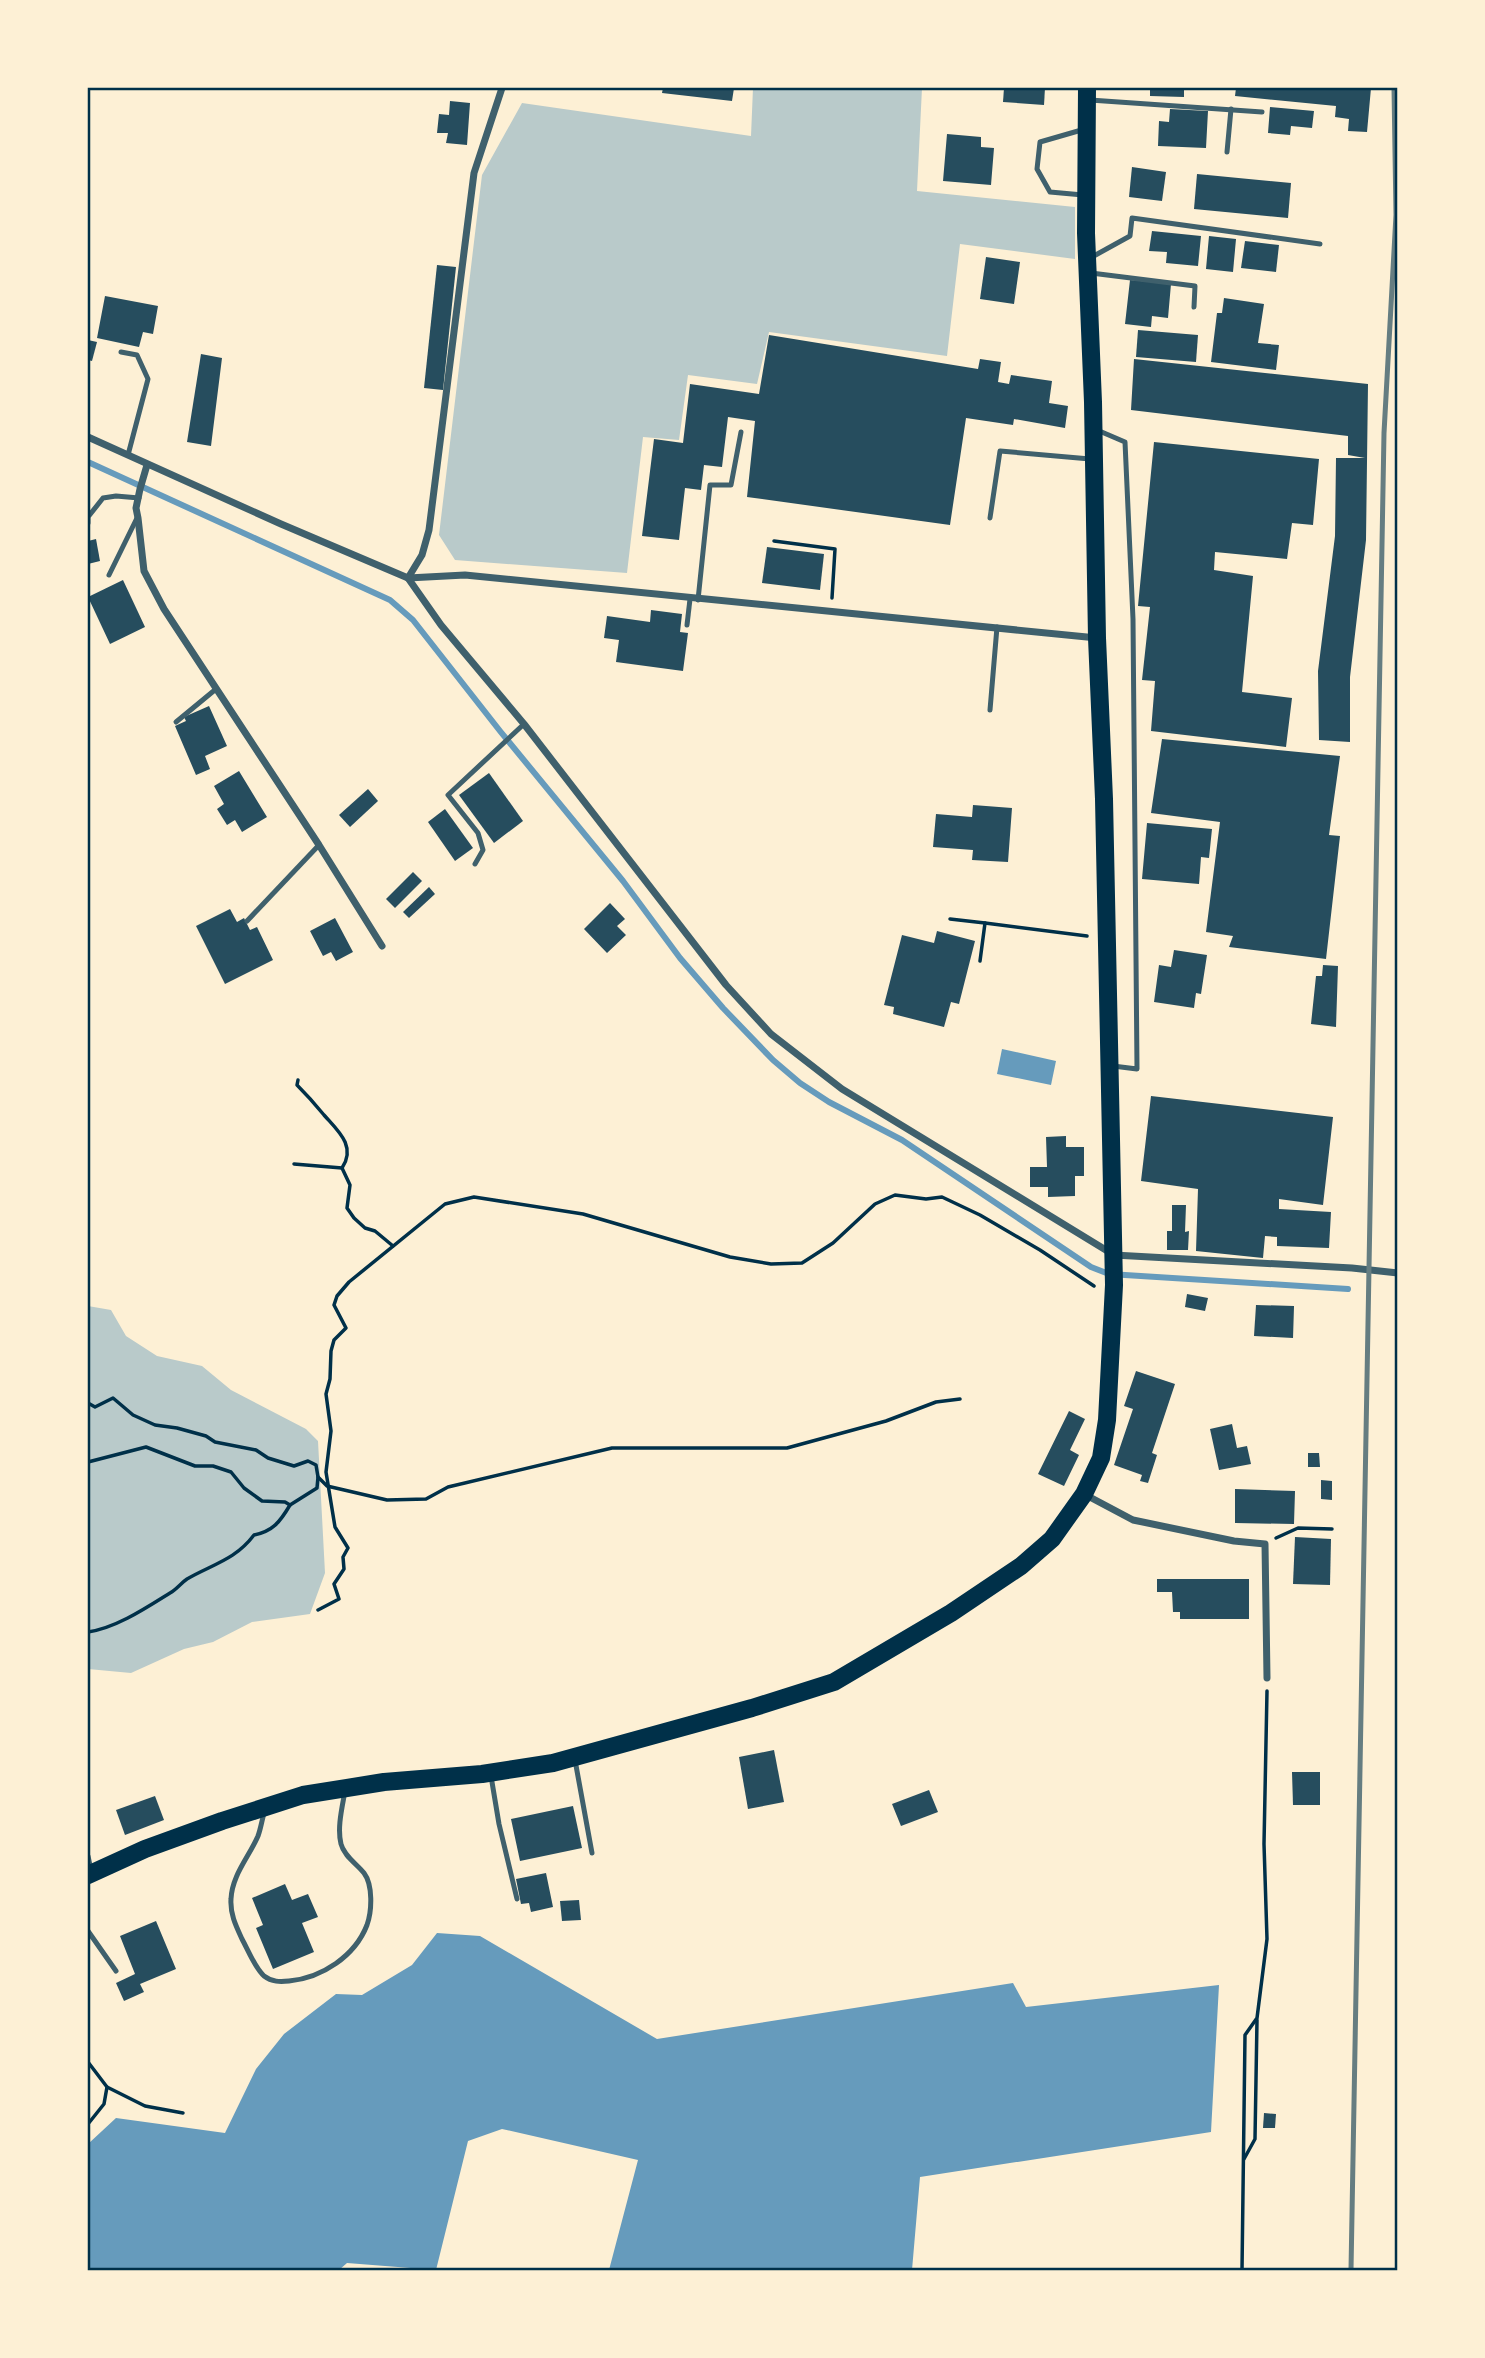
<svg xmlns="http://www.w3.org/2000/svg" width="1485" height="2358" font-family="Jost,sans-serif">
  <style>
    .green { fill: #b9caca }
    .water { fill: #669bbc }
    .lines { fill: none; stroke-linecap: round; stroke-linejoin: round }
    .stream { stroke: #669bbc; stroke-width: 6 }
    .building { fill: #264d5e }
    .path { stroke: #003049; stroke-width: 3.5 }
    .service { stroke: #3f606c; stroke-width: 5 }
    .minor { stroke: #3f606c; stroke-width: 7 }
    .primary { stroke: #003049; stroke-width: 18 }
    .rail { stroke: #657d81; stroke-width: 5 }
    .neatline { fill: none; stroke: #003049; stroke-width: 2.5 }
  </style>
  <rect width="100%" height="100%" fill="#fdf0d5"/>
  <g class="green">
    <polygon points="753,88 922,88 917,191 1075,207 1075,259 960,244 947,356 769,332 757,384 688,375 679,440 643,437 627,573 455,560 439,535 482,175 522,103 751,136"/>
    <polygon points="88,1306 111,1310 126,1336 157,1356 202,1366 231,1390 306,1429 318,1441 325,1573 310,1614 252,1622 213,1642 184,1649 131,1673 88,1669"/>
  </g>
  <g class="water">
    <polygon points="1002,1049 1056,1061 1051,1085 997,1074"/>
    <polygon points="437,1933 480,1936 657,2039 1013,1983 1026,2007 1219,1985 1211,2132 920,2177 912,2270 609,2270 638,2160 502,2129 468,2141 436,2270 347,2263 339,2270 88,2270 88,2144 116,2118 225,2133 256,2069 284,2034 336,1994 362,1995 412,1965"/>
  </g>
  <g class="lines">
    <polyline class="stream" points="88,462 390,600 413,620 500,731 623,881 680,958 723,1008 773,1060 800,1083 829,1102 902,1140 1091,1267 1109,1274 1348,1289"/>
  </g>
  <g class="building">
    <polygon points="663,88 734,88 732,101 662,93"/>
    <polygon points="1004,88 1045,88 1044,105 1003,102"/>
    <polygon points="1150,88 1184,88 1184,97 1150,96"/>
    <polygon points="1236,88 1371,88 1367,132 1348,131 1349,119 1335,117 1336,106 1235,96"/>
    <polygon points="450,101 470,103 467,145 446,143 448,133 437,133 439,114 449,115"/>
    <polygon points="1270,107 1314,111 1312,128 1291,126 1290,135 1268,133"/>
    <polygon points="1170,109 1208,111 1206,148 1158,146 1159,121 1169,122"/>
    <polygon points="947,134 981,137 981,147 994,148 991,185 943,181"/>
    <polygon points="1132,167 1166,172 1162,201 1129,197"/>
    <polygon points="1197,174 1291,183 1288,218 1194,209"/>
    <polygon points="1152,231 1201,236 1198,266 1166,263 1167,252 1149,251"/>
    <polygon points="1209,236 1236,239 1233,272 1206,269"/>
    <polygon points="1245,241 1279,245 1276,272 1241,268"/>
    <polygon points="986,257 1020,262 1014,304 980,299"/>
    <polygon points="437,265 456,267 443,390 424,388"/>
    <polygon points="1130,280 1171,284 1168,318 1152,316 1151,327 1125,324"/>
    <polygon points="105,296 158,306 153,334 143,332 139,347 97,338"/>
    <polygon points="1224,298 1264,304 1258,343 1279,345 1276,370 1211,362 1217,313 1222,313"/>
    <polygon points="1138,330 1198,335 1196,362 1136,357"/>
    <polygon points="769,335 978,369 980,359 1001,362 998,382 1009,384 1011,375 1052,381 1049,403 1068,406 1065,428 1014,419 1013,425 966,418 950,525 747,497 755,421 728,417 722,467 704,465 701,490 685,488 679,540 642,536 654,439 683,443 690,384 759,394"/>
    <polygon points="88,340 97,342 92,361 88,360"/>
    <polygon points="201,354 222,358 211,446 187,442"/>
    <polygon points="1134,359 1368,384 1366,540 1350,677 1350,742 1319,740 1318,671 1335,536 1336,458 1365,458 1348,455 1348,436 1131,410"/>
    <polygon points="1154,442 1319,459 1313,525 1292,523 1287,559 1215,552 1214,570 1253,576 1242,692 1292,698 1286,747 1151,731 1155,681 1142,680 1150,607 1138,606"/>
    <polygon points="96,539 100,561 88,564 88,541"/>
    <polygon points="767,547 824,554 820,590 762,583"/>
    <polygon points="123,580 145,627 110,644 88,597"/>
    <polygon points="651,610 682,614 680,632 688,633 683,671 616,662 619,640 604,638 607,616 650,622"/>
    <polygon points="209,706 227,746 205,756 210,769 196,775 175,726 186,721 184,717"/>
    <polygon points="1162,739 1340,756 1329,835 1340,836 1326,959 1229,947 1233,936 1206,932 1220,822 1151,813"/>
    <polygon points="239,771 267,817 242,832 235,820 227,825 217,809 224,804 214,786"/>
    <polygon points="489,773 523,821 494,843 459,795"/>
    <polygon points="368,789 378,801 350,827 339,815"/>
    <polygon points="973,805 1012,808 1008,862 972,860 973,850 933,847 936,814 972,817"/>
    <polygon points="445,809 473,848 455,861 428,822"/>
    <polygon points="1147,823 1212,829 1209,858 1201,857 1199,884 1142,879"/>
    <polygon points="413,872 422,881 395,908 386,899"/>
    <polygon points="429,887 435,894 409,918 403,912"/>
    <polygon points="610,903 625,919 617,926 626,935 607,953 584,929"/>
    <polygon points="230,909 237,922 244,918 250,930 257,927 273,960 225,984 196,926"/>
    <polygon points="335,918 353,952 336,961 331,952 323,956 310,931"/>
    <polygon points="937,931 975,941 959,1004 951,1002 944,1027 893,1014 894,1007 884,1005 902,935 934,943"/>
    <polygon points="1174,950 1207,955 1201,994 1196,993 1194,1008 1154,1002 1159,965 1171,967"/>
    <polygon points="1323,965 1338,966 1336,1027 1311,1024 1316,976 1322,976"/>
    <polygon points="1151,1096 1333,1117 1323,1205 1279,1199 1279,1209 1331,1212 1329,1248 1277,1246 1277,1237 1265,1236 1263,1258 1196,1251 1198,1189 1141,1181"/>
    <polygon points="1066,1136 1066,1147 1084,1147 1084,1176 1075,1176 1075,1196 1048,1197 1048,1187 1030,1187 1030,1167 1047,1167 1046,1137"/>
    <polygon points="1172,1205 1186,1205 1185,1232 1189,1231 1188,1250 1167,1250 1167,1231 1172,1231"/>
    <polygon points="1187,1294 1208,1298 1205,1311 1185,1307"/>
    <polygon points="1256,1305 1294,1306 1293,1338 1254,1336"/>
    <polygon points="1136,1371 1175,1384 1152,1453 1157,1455 1148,1483 1140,1481 1142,1475 1114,1465 1133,1409 1124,1406"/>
    <polygon points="1069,1411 1085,1419 1070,1450 1079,1455 1064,1486 1038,1474"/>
    <polygon points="1232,1424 1237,1448 1247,1446 1251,1464 1219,1470 1210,1429"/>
    <polygon points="1308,1453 1319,1453 1320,1467 1308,1467"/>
    <polygon points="1321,1480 1332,1481 1332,1500 1321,1499"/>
    <polygon points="1235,1489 1295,1491 1294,1524 1235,1523"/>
    <polygon points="1295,1537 1331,1539 1330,1585 1293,1584"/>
    <polygon points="1157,1579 1249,1579 1249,1619 1180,1619 1180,1612 1173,1612 1172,1592 1157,1592"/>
    <polygon points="774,1750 784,1802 748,1809 739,1757"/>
    <polygon points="1292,1772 1320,1772 1320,1805 1293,1805"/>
    <polygon points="929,1790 938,1812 901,1826 892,1804"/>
    <polygon points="155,1796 164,1820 125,1835 116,1810"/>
    <polygon points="573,1806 582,1848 520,1861 511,1819"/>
    <polygon points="546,1873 553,1907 531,1912 529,1903 521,1904 516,1879"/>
    <polygon points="285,1884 292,1900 308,1894 318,1917 302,1923 314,1952 273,1969 256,1928 263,1925 252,1898"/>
    <polygon points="579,1900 581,1920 562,1921 560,1901"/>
    <polygon points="156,1921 176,1969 140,1984 144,1992 124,2001 116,1983 135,1974 120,1936"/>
    <polygon points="1264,2113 1276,2114 1275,2128 1263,2128"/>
  </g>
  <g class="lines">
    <g class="path">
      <polyline points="774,541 835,549 832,598"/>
      <polyline points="950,919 985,923"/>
      <polyline points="980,961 985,923 1087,936"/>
      <path d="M298,1080L297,1085C307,1095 315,1104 324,1115C337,1130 357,1146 342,1168L350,1185L347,1208L354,1218L365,1228L375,1231L393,1246"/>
      <polyline points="294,1164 342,1168"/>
      <polyline points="88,1403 95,1407 113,1398 133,1415 155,1425 177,1428 206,1436 215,1442 256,1450 268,1458 294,1466 308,1461 316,1465 318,1477 327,1486 387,1500 426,1499 448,1487 612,1448 787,1448 886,1421 936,1402 960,1399"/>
      <polyline points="88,1462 146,1447 195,1466 213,1466 231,1472 244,1488 262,1501 285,1502 290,1505 317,1488 318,1477"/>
      <polyline points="1276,1538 1298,1528 1332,1529"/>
      <polyline points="318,1610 339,1599 334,1584 344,1569 343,1557 348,1548 335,1527 326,1472 331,1431 326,1394 330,1379 331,1351 334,1340 346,1328 334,1305 337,1296 349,1282 445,1204 474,1197 583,1214 730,1257 771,1264 802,1263 833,1243 875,1204 895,1195 926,1199 942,1197 980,1215 1040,1250 1094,1286"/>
      <path d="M88,1632C116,1628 146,1608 170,1593C177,1589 181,1583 187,1579C213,1564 235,1560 254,1535C273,1531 280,1522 290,1505"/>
      <polyline points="88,2062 107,2087 145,2106 183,2113"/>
      <polyline points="88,2124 104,2104 107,2087"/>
      <polyline points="1244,2159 1255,2139 1257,2020"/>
      <polyline points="1242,2270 1245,2035 1257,2018 1267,1939 1264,1844 1267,1691"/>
    </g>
    <g class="service">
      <polyline points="1090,100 1262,112"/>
      <polyline points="1227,152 1231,109"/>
      <polyline points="1083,195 1050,192 1037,169 1040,142 1085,129"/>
      <polyline points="1092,257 1130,236 1132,218 1320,244"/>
      <polyline points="1091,273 1195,286 1194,307"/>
      <polyline points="121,352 137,355 148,379 128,455"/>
      <polyline points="1097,430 1125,442 1133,619 1137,1069 1113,1066"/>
      <polyline points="990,518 1000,451 1090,459"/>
      <polyline points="88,523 88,517 103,498 116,496 139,498"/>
      <polyline points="109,575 137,518"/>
      <polyline points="698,600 710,485 731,485 741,432"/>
      <polyline points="687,625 690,599"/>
      <polyline points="990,710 997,627"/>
      <polyline points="176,722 216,689"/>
      <polyline points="475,864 483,850 478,833 448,795 524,724"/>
      <polyline points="247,921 319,845"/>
      <polyline points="575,1760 592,1853"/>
      <polyline points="491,1776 499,1824 517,1899"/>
      <path d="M265,1810C262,1819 261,1828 258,1836C249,1857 232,1875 231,1899C230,1914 236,1926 242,1939C248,1950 255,1968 264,1976C272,1982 280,1982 289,1981C322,1978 355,1956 367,1925C372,1911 373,1885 364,1873C357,1864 344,1856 341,1844C337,1828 342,1808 345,1791"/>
      <polyline points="88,1856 91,1870"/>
      <polyline points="88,1931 116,1971"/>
    </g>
    <g class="minor">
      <polyline points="502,88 474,173 429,530 422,555 408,578 441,625 524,724 726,985 771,1034 842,1089 1114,1255 1352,1268 1398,1273"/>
      <polyline points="88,437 281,524 408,578 465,575 1097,638"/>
      <polyline points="147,465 140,489 136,508 138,518 144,571 164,609 319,845 382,946"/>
      <polyline points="1084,1494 1133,1520 1234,1541 1265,1544 1267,1678"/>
    </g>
    <polyline class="primary" points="88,1875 145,1849 222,1821 303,1795 384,1782 482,1774 553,1763 752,1708 834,1682 951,1613 1021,1566 1052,1539 1084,1494 1101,1458 1107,1420 1114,1285 1104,799 1097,638 1093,402 1086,233 1087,88"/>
    <polyline class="rail" points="1351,2270 1384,433 1396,215 1394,88"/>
  </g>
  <rect width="1485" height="2358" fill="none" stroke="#fdf0d5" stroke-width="178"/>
  <rect x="89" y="89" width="1307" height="2180" class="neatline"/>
</svg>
